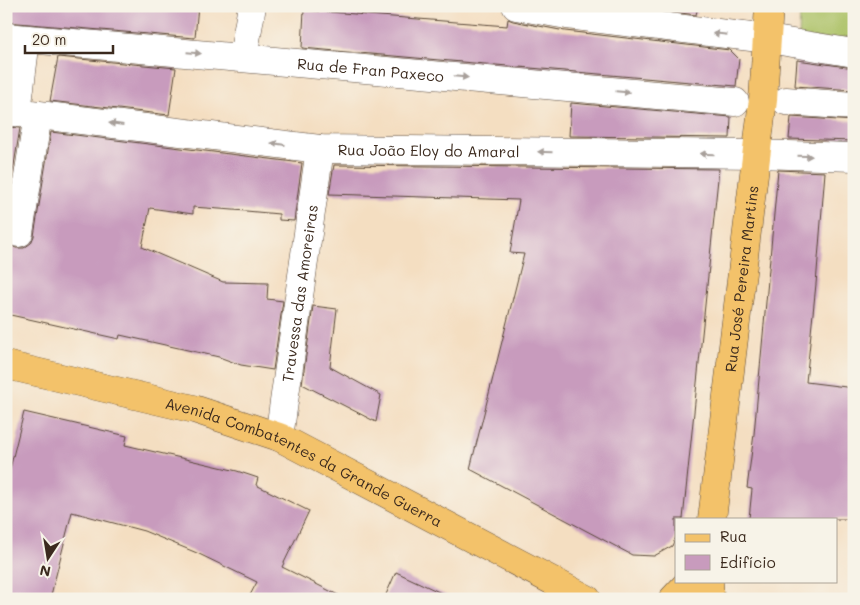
<svg xmlns="http://www.w3.org/2000/svg" width="860" height="605" font-family="Mali,sans-serif">
  <style>
    .green { fill: #abc165; stroke: #737642 }
    .building { fill: #c89bbd }
    .lines { fill: none; stroke-linecap: round; stroke-linejoin: round }
    .minor-casing { stroke: #574536; stroke-width: 29 }
    .major-casing { stroke: #574536; stroke-width: 29 }
    .minor { stroke: #fff; stroke-width: 28 }
    .major { stroke: #f3c26a; stroke-width: 28 }
    .oneway { fill: #a79f9a }
    .labels { text-anchor: middle; dominant-baseline: central; stroke-width: 4; stroke-linejoin: round; paint-order: stroke }
    .street-label { font-size: 15px; fill: #3b2a1e; stroke: #f7f3e8 }
  </style>
  <rect width="100%" height="100%" fill="#f7f3e8"/>
  <filter id="ink" filterUnits="userSpaceOnUse"><feTurbulence type="fractalNoise" baseFrequency=".02" numOctaves="2"/><feDisplacementMap in="SourceGraphic" scale="10" xChannelSelector="R" yChannelSelector="G"/><feConvolveMatrix kernelMatrix="1 2 1 2 8 2 1 2 1" color-interpolation-filters="sRGB"/></filter>
  <filter id="wash" filterUnits="userSpaceOnUse"><feTurbulence type="fractalNoise" baseFrequency=".0096" numOctaves="4" result="noise"/><feDisplacementMap in="SourceGraphic" scale="20" xChannelSelector="R" yChannelSelector="G"/><feGaussianBlur stdDeviation="1.12" result="paint"/><feColorMatrix in="noise" values="0 0 0 0 0 0 0 0 0 0 0 0 0 0 0 0 0 1.4 0 .05"/><feComposite in="paint" operator="in"/></filter>
  <g filter="url(#wash)">
    <rect width="100%" height="100%" fill="#f4dec1"/>
    <polygon class="green" points="800,6 854,6 854,35 839,40 799,38"/>
    <g id="blocks">
      <g class="building">
        <polygon points="6,6 198,6 195,38 6,22"/>
        <polygon points="626,6 698,6 696,15"/>
        <polygon points="304,10 507,26 508,19 513,21 565,31 730,50 739,59 736,86 302,48"/>
        <polygon points="58,57 176,68 169,115 50,101"/>
        <polygon points="797,60 854,68 854,90 795,86"/>
        <polygon points="571,103 731,117 730,138 569,136"/>
        <polygon points="791,117 854,121 854,141 789,139"/>
        <polygon points="6,127 20,128 6,214"/>
        <polygon points="51,132 302,163 294,221 279,220 279,214 246,211 193,207 193,214 150,208 142,247 223,282 268,283 267,299 283,301 273,370 241,365 219,357 120,335 119,339 6,314 6,241 10,245 16,248 24,248 31,243 34,236"/>
        <polygon points="334,165 719,169 683,519 676,519 676,537 672,546 654,556 632,555 470,469 524,254 510,253 519,200 329,194"/>
        <polygon points="778,170 825,172 816,284 806,382 854,388 854,519 749,519 752,489 747,488 754,434"/>
        <polygon points="313,306 337,309 330,367 381,395 376,422 302,384"/>
        <polygon points="24,412 127,436 125,445 237,471 258,478 256,485 309,511 282,567 346,599 248,599 257,582 197,553 144,531 72,512 50,599 6,599 6,485"/>
        <polygon points="396,572 454,599 384,599"/>
      </g>
    </g>
  </g>
  <g filter="url(#ink)">
    <use href="#blocks" fill-opacity="0" stroke="#574536" stroke-width="1"/>
    <g class="lines">
      <defs>
        <g id="minor">
          <polyline points="516,6 567,15 768,39 854,53"/>
          <path id="s1" d="M6,37L735,102"/>
          <polyline points="243,57 252,6"/>
          <polyline points="786,101 854,106"/>
          <path id="s2" d="M6,111L320,149L756,154L854,157"/>
          <polyline points="17,112 26,39"/>
          <polyline points="19,233 38,115"/>
          <path id="s3" d="M279,437L320,149"/>
        </g>
        <g id="major">
          <path id="s4" d="M6,365L194,409L279,437L587,599"/>
          <path id="s5" d="M712,519L763,100L769,6"/>
          <polyline points="709,581 710,599"/>
          <polyline points="673,599 690,581"/>
        </g>
      </defs>
      <use href="#minor" class="minor-casing"/>
      <use href="#major" class="major-casing"/>
      <use href="#minor" class="minor"/>
      <use href="#major" class="major"/>
    </g>
    <defs><path id="oneway-solid" d="M-6-.8H1V-3.2L6.5 0L1 3.2V.8H-6Z" transform="scale(1.25)"/></defs>
    <g class="oneway">
      <use href="#oneway-solid" transform="translate(720 34) rotate(-174)"/>
      <use href="#oneway-solid" transform="translate(194 53) rotate(5)"/>
      <use href="#oneway-solid" transform="translate(461 77) rotate(5)"/>
      <use href="#oneway-solid" transform="translate(623 92) rotate(5)"/>
      <use href="#oneway-solid" transform="translate(116 124) rotate(-173)"/>
      <use href="#oneway-solid" transform="translate(278 144) rotate(-173)"/>
      <use href="#oneway-solid" transform="translate(545 152) rotate(-179)"/>
      <use href="#oneway-solid" transform="translate(707 154) rotate(-179)"/>
      <use href="#oneway-solid" transform="translate(805 156) rotate(2)"/>
    </g>
  </g>
  <g class="labels">
    <g class="street-label">
      <text stroke="none"><textPath href="#s1" startOffset="366">Rua de Fran Paxeco</textPath></text>
      <text stroke="none"><textPath href="#s2" startOffset="425">Rua João Eloy do Amaral</textPath></text>
      <text stroke="none"><textPath href="#s5" startOffset="242">Rua José Pereira Martins</textPath></text>
      <text stroke="none"><textPath href="#s3" startOffset="145">Travessa das Amoreiras</textPath></text>
      <text stroke="none"><textPath href="#s4" startOffset="315">Avenida Combatentes da Grande Guerra</textPath></text>
    </g>
  </g>
  <rect width="860" height="605" fill="none" stroke="#f7f3e8" stroke-width="25"/>
  <rect x="675" y="518" width="162" height="65" fill="#f7f3e8" stroke="#aca397"/>
  <rect x="685" y="534" width="25" height="8" fill="#f3c26a" stroke="#aca397"/>
  <text x="720" y="542" font-size="15" fill="#3b2a1e">Rua</text>
  <rect x="685" y="555" width="25" height="15" fill="#c89bbd" stroke="#aca397"/>
  <text x="720" y="568" font-size="15" fill="#3b2a1e">Edifício</text>
  <g transform="translate(48 558) rotate(192)" stroke="#f7f3e8" stroke-width="4" paint-order="stroke">
  <path d="M0-4L9 19L0 12L-9 19Z" fill="#3b2a1e"/>
  <text y="-8" font-size="14" font-weight="bold" text-anchor="middle" fill="#3b2a1e">N</text>
  </g>
  <path d="M25 45v8h88v-8" fill="none" stroke="#3b2a1e" stroke-width="2.5"/>
  <text x="32" y="45" font-size="15" fill="#3b2a1e" stroke="#f7f3e8" stroke-width="4" paint-order="stroke">20 m</text>
</svg>
